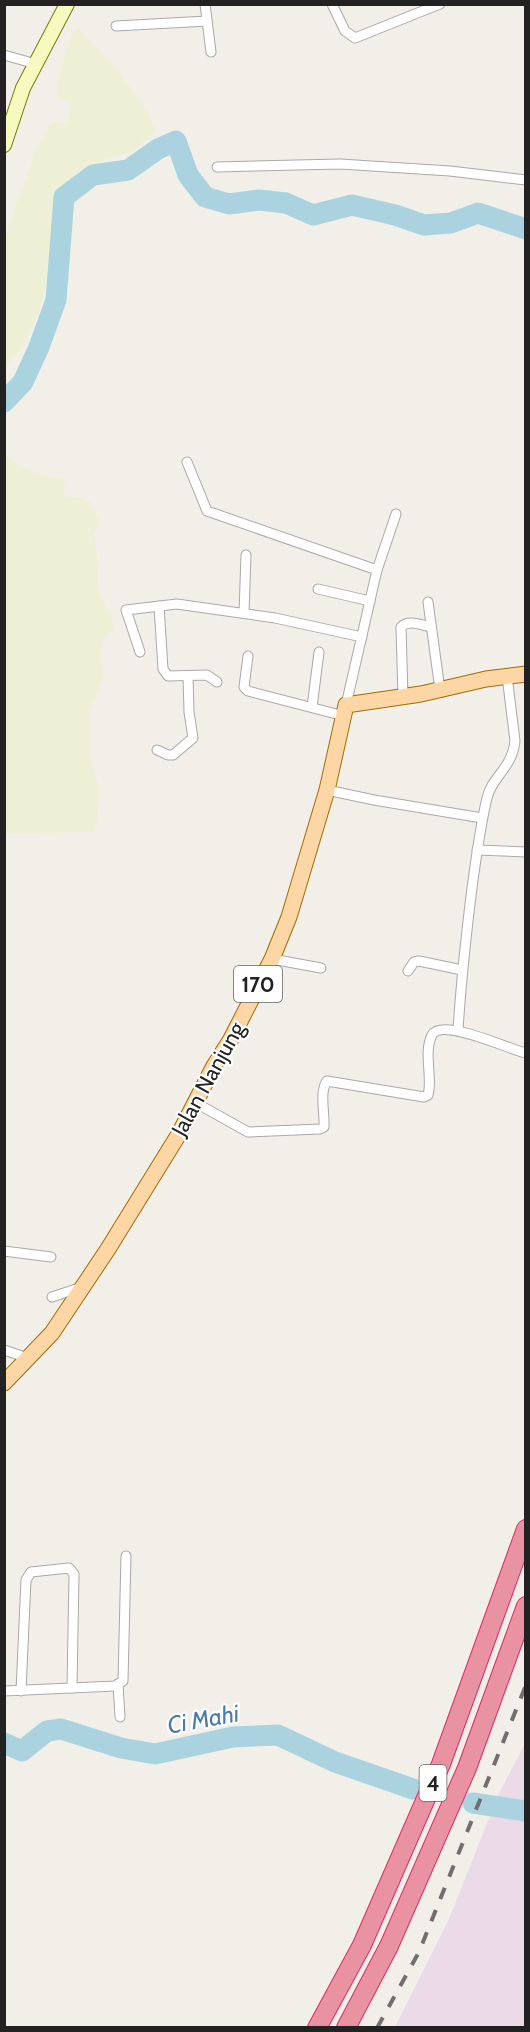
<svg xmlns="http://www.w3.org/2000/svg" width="530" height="2032" font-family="Cabin,sans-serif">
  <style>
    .industrial { fill: #ebdbe8 }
    .farmland { fill: #eef0d5 }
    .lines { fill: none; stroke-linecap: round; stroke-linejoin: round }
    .river { stroke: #aad3df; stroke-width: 21 }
    .street-casing { stroke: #a9a9a9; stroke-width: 11 }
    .secondary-casing { stroke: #707d05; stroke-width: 16 }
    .primary-casing { stroke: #a06b00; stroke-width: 17 }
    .highway-casing { stroke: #dc2a67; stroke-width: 20 }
    .street { stroke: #fff; stroke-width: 9 }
    .secondary { stroke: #f7fabf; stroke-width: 14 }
    .primary { stroke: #fcd6a4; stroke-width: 15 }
    .highway { stroke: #e892a2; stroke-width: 18 }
    .rail { stroke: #707070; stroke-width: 4; stroke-dasharray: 12 12; stroke-linecap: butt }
    .labels { text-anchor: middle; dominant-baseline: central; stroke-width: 4.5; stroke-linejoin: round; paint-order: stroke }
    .shield { fill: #fff; stroke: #646464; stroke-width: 1.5 }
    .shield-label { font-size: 21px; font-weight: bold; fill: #222 }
    .street-label { font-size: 22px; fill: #222; stroke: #fff }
    .water-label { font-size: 24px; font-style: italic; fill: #4a7aab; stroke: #fff }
  </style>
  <rect width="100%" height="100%" fill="#f2efe9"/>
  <polygon class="industrial" points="525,1744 525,2027 395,2027 449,1919 499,1793"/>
  <g class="farmland">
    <polygon points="78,28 112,63 144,106 156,130 132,152 86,165 65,184 59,194 53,221 49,279 37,317 23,347 5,368 5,236 37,147 52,122 67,123 71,103 57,98 60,72 72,33"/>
    <polygon points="4,453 14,462 28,470 50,477 62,478 65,482 64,492 66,497 78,497 89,501 99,520 94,535 98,561 97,587 113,622 113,629 102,640 99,655 104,678 90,710 90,759 99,787 97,820 94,832 5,834"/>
  </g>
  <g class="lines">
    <g class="river">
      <polyline points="4,402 23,382 39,347 56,300 64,197 93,175 128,170 158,149 176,141 188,175 205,197 229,204 259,200 286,203 313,215 352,205 395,215 424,225 451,223 478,213 526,229"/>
      <polyline points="4,1743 22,1751 47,1731 61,1729 121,1748 155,1754 233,1737 278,1735 335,1762 413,1789"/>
      <polyline points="473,1803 526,1811"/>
    </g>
    <defs>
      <g id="street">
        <polyline points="205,4 211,52"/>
        <polyline points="332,4 345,31 355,38 440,4"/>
        <polyline points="116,26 207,21"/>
        <polyline points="4,55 36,64"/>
        <polyline points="217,167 340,164 450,171 526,180"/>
        <polyline points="187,462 207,511 377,570"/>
        <polyline points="318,589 370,601"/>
        <polyline points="428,602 440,690"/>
        <polyline points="159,606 163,669 168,676 207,675 217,682"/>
        <polyline points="244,613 246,555"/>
        <polyline points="140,652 126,610 177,604 275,618 362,637"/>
        <polyline points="248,656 244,687 248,691 344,716"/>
        <path d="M403,697L401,627C408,619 421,625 431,627"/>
        <polyline points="346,705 377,570 396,514"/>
        <polyline points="312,707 319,652"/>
        <polyline points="157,750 168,755 173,755 193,738 189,712 188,676"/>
        <polyline points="327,790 374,800 482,818"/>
        <polyline points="477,850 526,852"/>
        <polyline points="272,959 321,968"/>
        <polyline points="408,971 414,962 419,961 462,970"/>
        <path d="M458,1030C461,983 466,936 472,888C476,858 480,827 487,798C492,776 512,769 515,741L507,676"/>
        <path d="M196,1103L248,1132L320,1129L324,1127C325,1113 319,1092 327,1081L424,1097L428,1095C433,1077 423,1053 432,1035C442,1017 510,1050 526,1053"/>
        <polyline points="4,1251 51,1257"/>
        <polyline points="52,1297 82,1287"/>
        <polyline points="4,1350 28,1358"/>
        <polyline points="118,1684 120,1717"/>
        <polyline points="4,1691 115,1686 123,1681 126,1556"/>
        <polyline points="21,1691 26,1580 31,1572 69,1568 74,1574 72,1688"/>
      </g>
      <polyline id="secondary" points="4,145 23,88 67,4"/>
      <polyline id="primary" points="4,1383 52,1333 108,1249 179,1134 214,1066 231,1039 272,959 289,917 327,790 346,705 421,694 486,679 526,674"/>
      <g id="highway">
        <polyline points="317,2028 362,1945 441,1764 526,1529"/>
        <polyline points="346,2028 389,1946 467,1768 526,1606"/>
      </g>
    </defs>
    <use href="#street" class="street-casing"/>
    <use href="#secondary" class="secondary-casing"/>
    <use href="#primary" class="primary-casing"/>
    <use href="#highway" class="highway-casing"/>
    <use href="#street" class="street"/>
    <use href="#secondary" class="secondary"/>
    <use href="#primary" class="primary"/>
    <use href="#highway" class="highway"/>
    <polyline class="rail" points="377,2028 419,1952 526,1685"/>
  </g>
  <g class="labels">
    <g class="shield">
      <rect x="234" y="966" width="48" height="36" rx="4.5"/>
      <rect x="419.5" y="1765" width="27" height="36" rx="4.5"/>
    </g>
    <g class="shield-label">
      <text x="258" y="984">170</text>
      <text x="433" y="1783">4</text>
    </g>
    <g class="street-label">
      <text transform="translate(208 1079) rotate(-61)">Jalan Nanjung</text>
    </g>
    <g class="water-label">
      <text transform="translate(203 1719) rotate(-10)">Ci Mahi</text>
    </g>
  </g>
  <rect width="530" height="2032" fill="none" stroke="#222222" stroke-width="12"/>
</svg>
